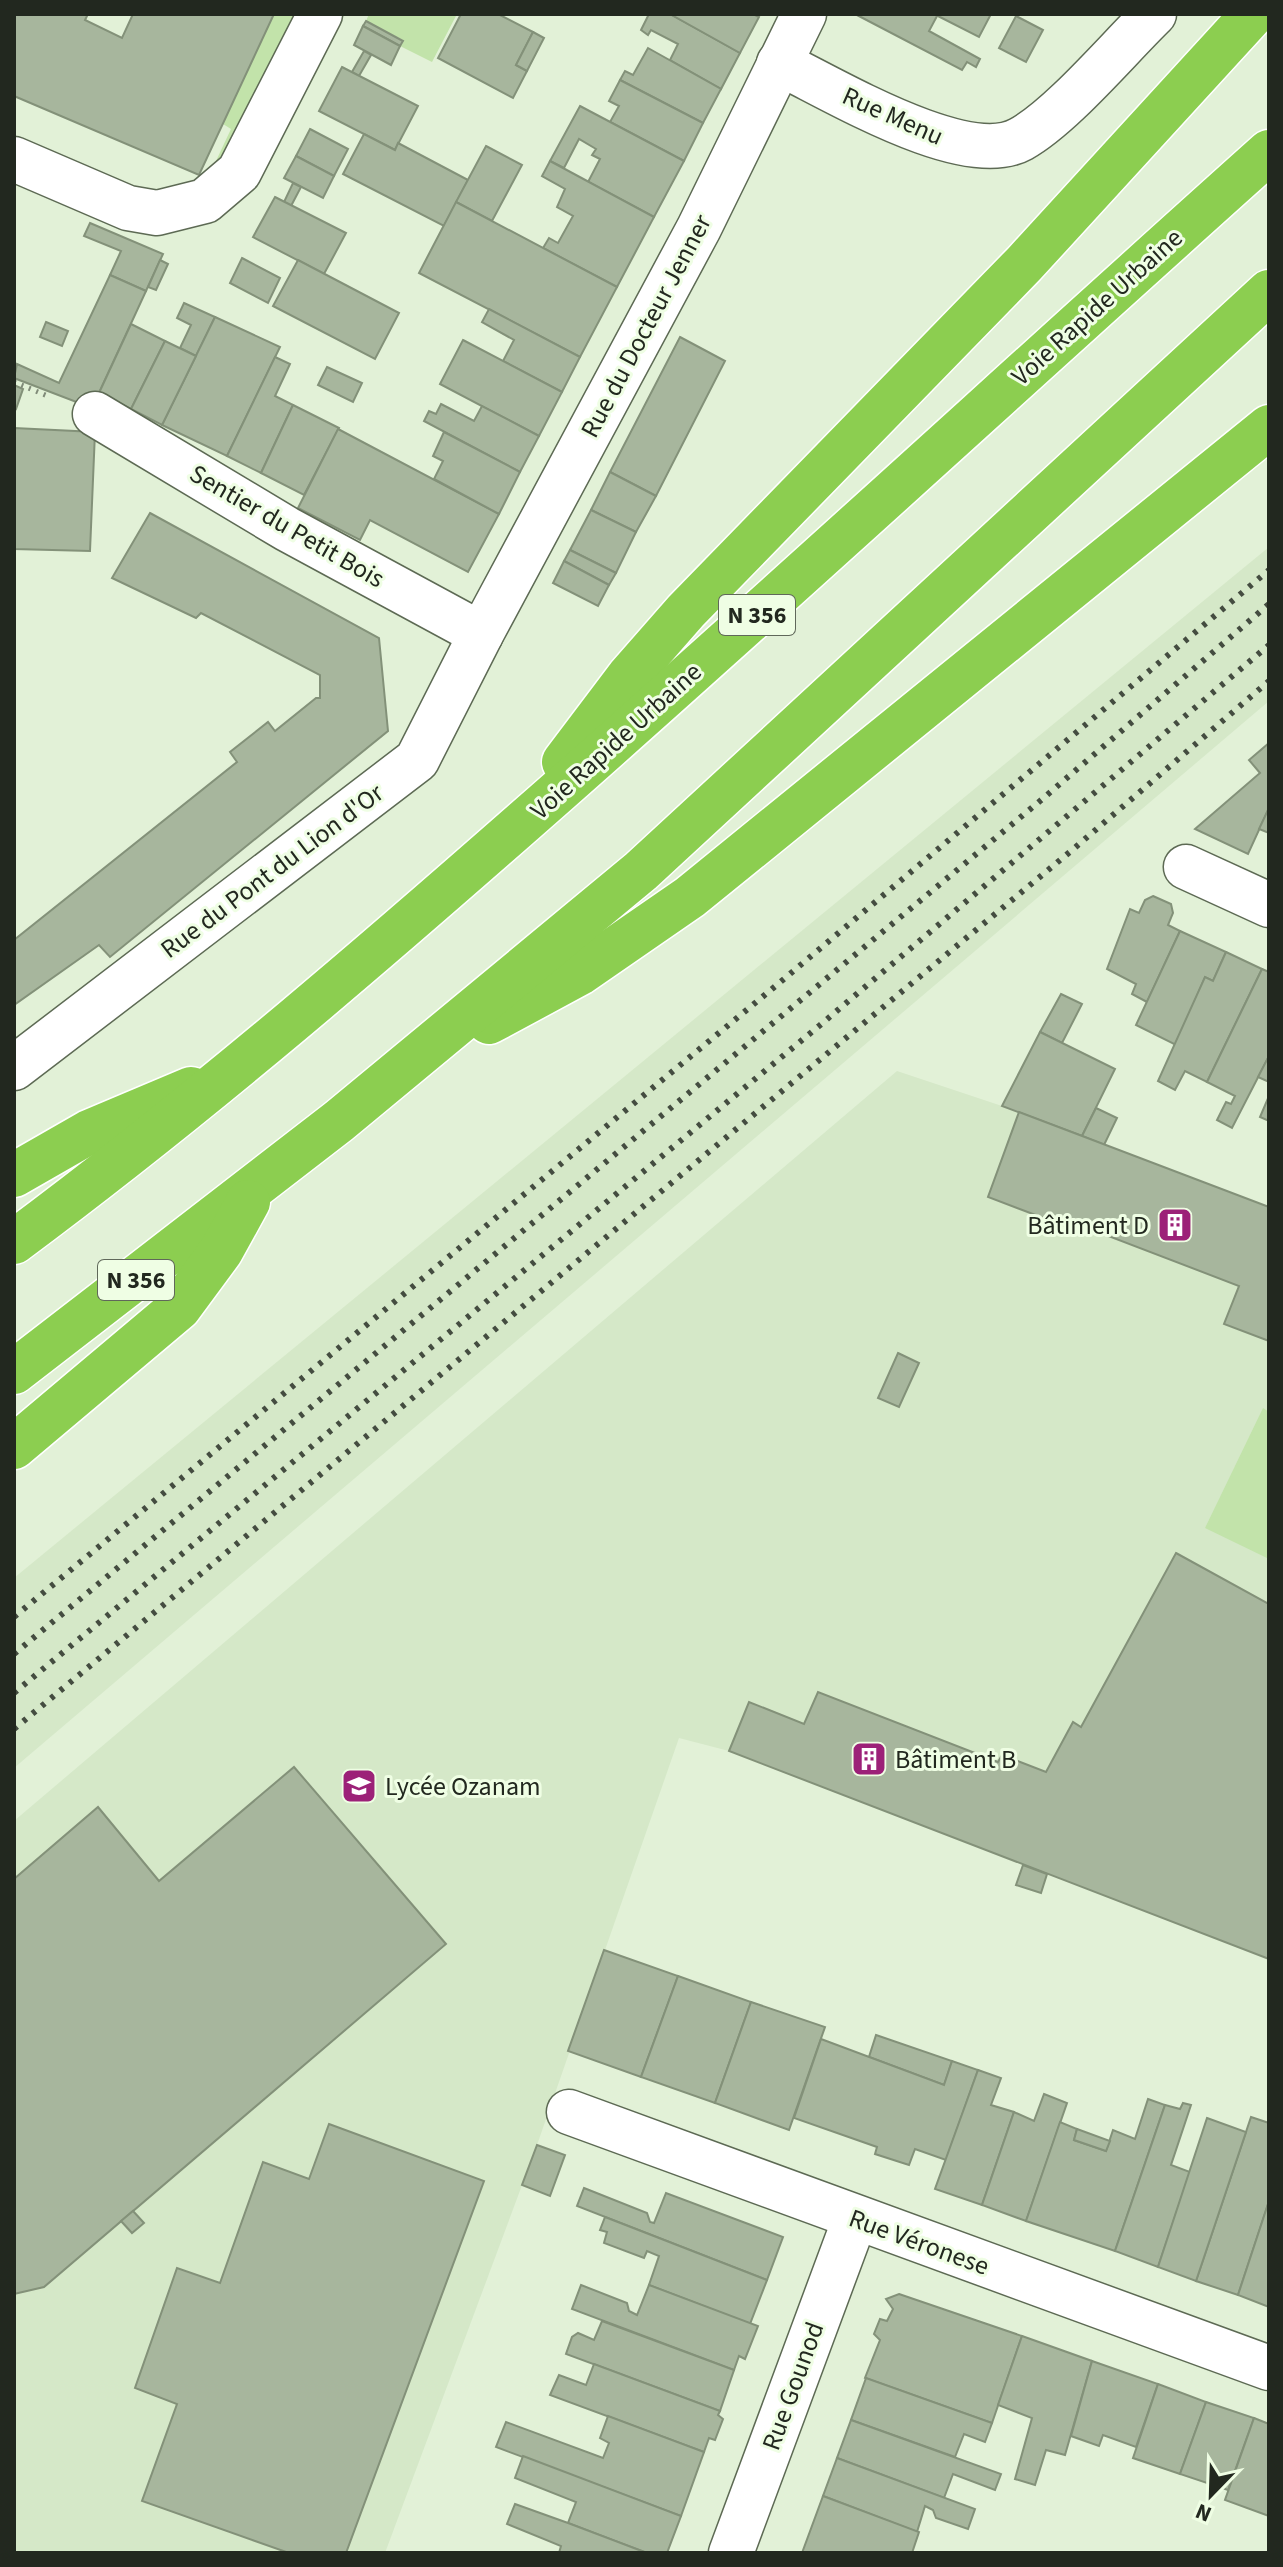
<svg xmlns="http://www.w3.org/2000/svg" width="1283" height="2567" font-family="'Source Sans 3',sans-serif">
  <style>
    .built { fill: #d5e8c8 }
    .green { fill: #c2e3aa }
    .building { fill: #a7b69d; stroke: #839179; stroke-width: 2 }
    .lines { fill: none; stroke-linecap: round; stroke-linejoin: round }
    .street-casing { stroke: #5d6a54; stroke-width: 47 }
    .highway-casing { stroke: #fff; stroke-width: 47 }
    .path { stroke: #808b79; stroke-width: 5; stroke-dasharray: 2 6; stroke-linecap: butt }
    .street { stroke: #fff; stroke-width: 44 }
    .highway { stroke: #8cce50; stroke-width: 44 }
    .rail { stroke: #444c40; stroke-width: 6; stroke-dasharray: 4 8; stroke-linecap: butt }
    .labels { text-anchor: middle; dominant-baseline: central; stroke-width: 6; stroke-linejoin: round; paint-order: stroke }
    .shield { fill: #effee4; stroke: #60685a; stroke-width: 2 }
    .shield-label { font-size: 24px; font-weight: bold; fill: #22281f }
    .street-label { font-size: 26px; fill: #22281f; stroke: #effee4 }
    .poi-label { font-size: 26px; fill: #22281f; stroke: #effee4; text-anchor: start }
  </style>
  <rect width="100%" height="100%" fill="#e2f1d7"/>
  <g class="built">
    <polygon points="1269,547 1269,701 14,1768 14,1578"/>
    <polygon points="897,1071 1002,1106 1269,1207 1269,1959 729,1751 679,1738 537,2145 385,2553 14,2553 14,1821"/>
  </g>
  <g class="green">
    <polygon points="274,14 306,14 228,166 208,178 231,129 223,124"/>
    <polygon points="369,14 457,14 432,62 400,46 403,40 366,21"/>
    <polygon points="1263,1408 1269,1412 1269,1559 1205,1528"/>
  </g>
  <g class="building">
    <polygon points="14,14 88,14 85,20 122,38 133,14 274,14 199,175 14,96"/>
    <polygon points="461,14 498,14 533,32 516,65 527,71 513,98 438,58"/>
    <polygon points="649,14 670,14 740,53 721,89 670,60 678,44 651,30 648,35 641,30"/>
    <polygon points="670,14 753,14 759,17 740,53"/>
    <polygon points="855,14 934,14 937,16 929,31 980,59 976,67 967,62 962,70"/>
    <polygon points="934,14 991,14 979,37"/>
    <polygon points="1016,16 1043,30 1026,62 999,48"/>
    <polygon points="366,21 403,41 400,46 363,26"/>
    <polygon points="363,26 400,46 391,65 354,45"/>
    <polygon points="533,32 544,38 527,71 516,65"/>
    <polygon points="648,48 721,89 703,123 620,80 625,71 633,75"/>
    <polygon points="364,51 371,55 359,76 352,72"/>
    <polygon points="342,67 418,106 395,150 319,111"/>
    <polygon points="620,80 703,123 684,161 610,122 619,106 609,101"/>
    <polygon points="580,106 684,161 654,217 588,182 600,159 592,155 596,149 579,139 564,168 550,161"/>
    <polygon points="310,129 348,149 334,176 296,156"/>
    <polygon points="364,134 395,150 398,143 468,180 444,226 343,174"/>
    <polygon points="486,146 522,165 492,221 456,202"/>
    <polygon points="296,156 334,176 323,198 284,178"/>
    <polygon points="550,161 654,217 617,287 543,248 549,238 558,243 573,216 557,207 565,189 542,176"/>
    <polygon points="293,183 301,187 291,206 284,202"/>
    <polygon points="275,197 346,233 324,274 253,237"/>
    <polygon points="456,202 617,287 580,357 419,273"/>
    <polygon points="90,223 163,254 146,291 110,275 121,251 84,236"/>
    <polygon points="242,258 280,278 268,303 230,283"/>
    <polygon points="160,260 168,264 156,290 148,287"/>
    <polygon points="298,260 399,313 375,359 273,306"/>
    <polygon points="110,275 146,291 92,408 14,378 17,364 59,383"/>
    <polygon points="184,303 215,317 196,356 180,348 191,325 177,318"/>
    <polygon points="489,309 580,357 562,392 503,361 514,340 482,322"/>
    <polygon points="215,317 280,347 227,456 162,425"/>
    <polygon points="46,322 68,331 62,346 40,337"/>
    <polygon points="131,324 165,341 131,409 99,393"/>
    <polygon points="680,337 725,361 656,496 610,472"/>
    <polygon points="463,340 562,392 539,436 440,384"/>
    <polygon points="165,341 196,356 162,425 131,409"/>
    <polygon points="275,357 290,364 275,396 293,405 261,473 227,456"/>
    <polygon points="327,367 362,383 353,402 318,385"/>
    <polygon points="14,385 23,389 16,409 14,408"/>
    <polygon points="441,404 474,421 482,406 539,436 520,472 424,421 429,411 436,414"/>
    <polygon points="293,405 339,428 304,495 261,473"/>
    <polygon points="14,428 95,432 90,551 14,549"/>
    <polygon points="338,429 499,514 468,572 370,520 360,540 298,508"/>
    <polygon points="444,432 520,472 499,514 434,479 443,461 433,456"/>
    <polygon points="610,472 656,496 636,532 591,510"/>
    <polygon points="591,510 636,532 616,573 570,550"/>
    <polygon points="150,513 379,638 388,731 110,957 99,945 14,1005 14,940 237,762 230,752 268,722 275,731 316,698 320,698 320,675 201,613 196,618 112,578"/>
    <polygon points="570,550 616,573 609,585 564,561"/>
    <polygon points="564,561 609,585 598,606 553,583"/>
    <polygon points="1269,743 1269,808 1248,854 1195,829 1260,773 1249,760"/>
    <polygon points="1269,808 1269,833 1259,829"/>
    <polygon points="1153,896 1171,904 1173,913 1168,925 1180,931 1147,1002 1132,994 1136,984 1107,969 1130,909 1139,913 1145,900"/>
    <polygon points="1180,931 1226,952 1213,981 1205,977 1176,1045 1136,1025"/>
    <polygon points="1226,952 1262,969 1207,1082 1185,1071 1175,1090 1158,1081 1205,977 1213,981"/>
    <polygon points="1262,969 1269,972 1269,1056 1232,1128 1217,1120 1226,1102 1231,1104 1235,1096 1207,1082"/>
    <polygon points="1061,994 1082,1004 1062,1043 1040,1032"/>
    <polygon points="1040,1032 1115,1069 1082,1136 1002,1106"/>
    <polygon points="1269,1056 1269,1082 1258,1077"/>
    <polygon points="1269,1096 1269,1121 1260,1117"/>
    <polygon points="1096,1108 1117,1118 1104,1145 1082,1136"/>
    <polygon points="1019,1112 1269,1207 1269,1341 1224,1324 1239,1286 1072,1222 1070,1228 988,1197"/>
    <polygon points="898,1353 919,1363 899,1407 878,1398"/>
    <polygon points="1176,1553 1269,1604 1269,1959 729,1751 749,1702 804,1724 818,1692 998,1762 1002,1755 1046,1772 1073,1722 1081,1727"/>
    <polygon points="294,1767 446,1944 44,2287 14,2294 14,1879 98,1807 159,1881"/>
    <polygon points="1023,1865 1047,1874 1041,1893 1016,1885"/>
    <polygon points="604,1950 678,1976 641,2077 568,2051"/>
    <polygon points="678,1976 751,2002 715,2103 641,2077"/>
    <polygon points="751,2002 825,2027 789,2130 715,2103"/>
    <polygon points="876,2035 952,2061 944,2085 869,2057"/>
    <polygon points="821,2039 944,2085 952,2061 978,2070 946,2160 915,2149 909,2165 875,2154 877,2147 794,2118"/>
    <polygon points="978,2070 1001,2078 991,2105 1014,2112 982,2205 935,2189"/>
    <polygon points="1044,2094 1067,2103 1026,2221 982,2205 1014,2112 1034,2121"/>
    <polygon points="1148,2099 1165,2105 1115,2251 1026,2221 1060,2122 1077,2129 1074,2140 1106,2151 1113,2130 1135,2139"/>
    <polygon points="1183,2103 1191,2105 1171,2165 1190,2172 1158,2267 1115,2251 1165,2105 1180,2109"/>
    <polygon points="1251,2117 1269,2123 1269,2201 1238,2295 1196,2281"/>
    <polygon points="1207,2118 1246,2132 1196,2281 1158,2267"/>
    <polygon points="329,2124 484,2181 346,2553 289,2553 142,2501 177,2404 135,2388 177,2268 220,2283 263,2162 309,2179"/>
    <polygon points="1077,2129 1110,2141 1106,2151 1074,2140"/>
    <polygon points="537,2145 565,2155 550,2196 522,2185"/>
    <polygon points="584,2188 647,2213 650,2222 654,2223 666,2193 783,2237 767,2280 577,2206"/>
    <polygon points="1269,2201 1269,2307 1238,2295"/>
    <polygon points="133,2211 144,2223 132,2233 121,2221"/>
    <polygon points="605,2217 767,2280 750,2324 649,2285 659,2256 647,2251 644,2258 604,2243 607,2232 600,2230"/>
    <polygon points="581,2285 627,2303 629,2311 637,2315 649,2285 758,2326 745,2359 739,2356 734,2370 572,2309"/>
    <polygon points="899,2294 1022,2336 992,2423 865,2378 880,2340 874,2334 880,2319 887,2321 893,2309 886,2299"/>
    <polygon points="602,2321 734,2370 720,2411 566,2354 572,2337 578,2333 594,2340"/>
    <polygon points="1022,2336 1092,2361 1065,2455 1046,2450 1035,2485 1015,2479 1032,2418 998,2405"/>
    <polygon points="1092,2361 1158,2384 1136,2447 1103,2435 1099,2446 1071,2436"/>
    <polygon points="594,2364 720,2411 718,2415 723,2419 715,2440 709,2438 704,2452 550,2395 559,2375 586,2385"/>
    <polygon points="866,2378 992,2423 985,2442 964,2434 955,2457 851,2420"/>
    <polygon points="1158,2384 1206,2402 1180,2474 1133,2458"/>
    <polygon points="1206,2402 1254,2418 1228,2490 1180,2474"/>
    <polygon points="608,2416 704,2452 681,2516 496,2447 506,2422 603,2458 609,2443 600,2438"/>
    <polygon points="1254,2418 1269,2424 1269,2516 1225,2500"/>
    <polygon points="851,2420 1001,2474 995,2490 953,2474 944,2498 837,2458"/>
    <polygon points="523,2456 681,2516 667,2553 647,2553 568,2523 576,2502 515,2478"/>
    <polygon points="837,2458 975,2509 968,2529 936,2518 933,2510 925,2506 917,2532 823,2496"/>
    <polygon points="823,2496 919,2532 912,2553 802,2553"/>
    <polygon points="515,2504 568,2523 647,2553 559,2553 561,2546 507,2524"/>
  </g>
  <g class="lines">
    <defs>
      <g id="street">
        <path d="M779,63C833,89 966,170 1021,139C1062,116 1118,49 1154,14"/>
        <polyline points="14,159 128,208 157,213 205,201 239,172 320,14"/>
        <polyline points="95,414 287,529 481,634"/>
        <polyline points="1186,867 1269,905"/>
        <polyline points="14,1068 417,760 481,634 699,228 804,14"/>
        <polyline points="569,2112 1269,2368"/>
        <polyline points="731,2553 855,2219"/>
      </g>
      <g id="highway">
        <polyline points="564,762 629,676 686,611 1024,264 1253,14"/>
        <polyline points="489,1022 580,973 690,897 1269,427"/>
        <polyline points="14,1175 89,1132 191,1089"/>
        <path d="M14,1242C205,1100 383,946 561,789C799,579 1032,364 1269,152"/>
        <polyline points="14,1372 339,1121 641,871 1269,292"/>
        <polyline points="14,1447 179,1308 221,1251 248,1202"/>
      </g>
    </defs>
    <use href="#street" class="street-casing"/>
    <use href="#highway" class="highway-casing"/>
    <polyline class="path" points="14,382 50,397"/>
    <use href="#street" class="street"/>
    <use href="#highway" class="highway"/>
    <g class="rail">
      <polyline points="14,1617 778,984 1269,570"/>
      <polyline points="14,1654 1040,801 1269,604"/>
      <polyline points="14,1693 819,1026 1269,645"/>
      <polyline points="14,1729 1071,851 1269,681"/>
    </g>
  </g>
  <defs>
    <symbol id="building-square" viewBox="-11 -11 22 22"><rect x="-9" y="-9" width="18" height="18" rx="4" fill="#9c2178" stroke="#effee4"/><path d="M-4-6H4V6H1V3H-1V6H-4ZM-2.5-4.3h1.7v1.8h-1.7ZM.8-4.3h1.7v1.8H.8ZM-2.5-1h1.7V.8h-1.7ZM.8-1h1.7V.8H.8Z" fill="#fff"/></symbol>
    <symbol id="school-square" viewBox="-11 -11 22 22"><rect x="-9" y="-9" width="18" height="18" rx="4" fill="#9c2178" stroke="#effee4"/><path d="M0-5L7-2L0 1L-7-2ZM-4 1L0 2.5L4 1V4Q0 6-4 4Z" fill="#fff"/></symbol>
  </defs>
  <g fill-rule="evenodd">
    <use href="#building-square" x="1155" y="1205" width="40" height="40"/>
    <use href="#building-square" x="849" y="1739" width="40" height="40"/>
    <use href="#school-square" x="339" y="1766" width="40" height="40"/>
  </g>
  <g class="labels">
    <g class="shield">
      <rect x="719" y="595" width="76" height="40" rx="6"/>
      <rect x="98" y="1260" width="76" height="40" rx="6"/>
    </g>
    <g class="shield-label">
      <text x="757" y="615">N 356</text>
      <text x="136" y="1280">N 356</text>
    </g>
    <g class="street-label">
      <text transform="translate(893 116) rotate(24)">Rue Menu</text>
      <text transform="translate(1097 307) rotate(-42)">Voie Rapide Urbaine</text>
      <text transform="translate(646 326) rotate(-62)">Rue du Docteur Jenner</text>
      <text transform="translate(287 526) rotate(30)">Sentier du Petit Bois</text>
      <text transform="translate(616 741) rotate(-42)">Voie Rapide Urbaine</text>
      <text transform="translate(272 871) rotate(-37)">Rue du Pont du Lion d'Or</text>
      <text transform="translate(919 2242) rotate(20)">Rue Véronese</text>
      <text transform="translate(793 2386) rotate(-70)">Rue Gounod</text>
    </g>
    <g class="poi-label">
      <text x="1149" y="1225" text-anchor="end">Bâtiment D</text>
      <text x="895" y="1759">Bâtiment B</text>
      <text x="385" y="1786">Lycée Ozanam</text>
    </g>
  </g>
  <rect width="1283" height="2567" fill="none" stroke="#22281f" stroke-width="32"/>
  <g transform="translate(1211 2495) rotate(203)" stroke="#effee4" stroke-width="6" paint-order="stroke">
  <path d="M0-6L14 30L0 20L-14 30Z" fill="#22281f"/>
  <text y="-12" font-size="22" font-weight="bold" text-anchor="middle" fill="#22281f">N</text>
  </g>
</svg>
